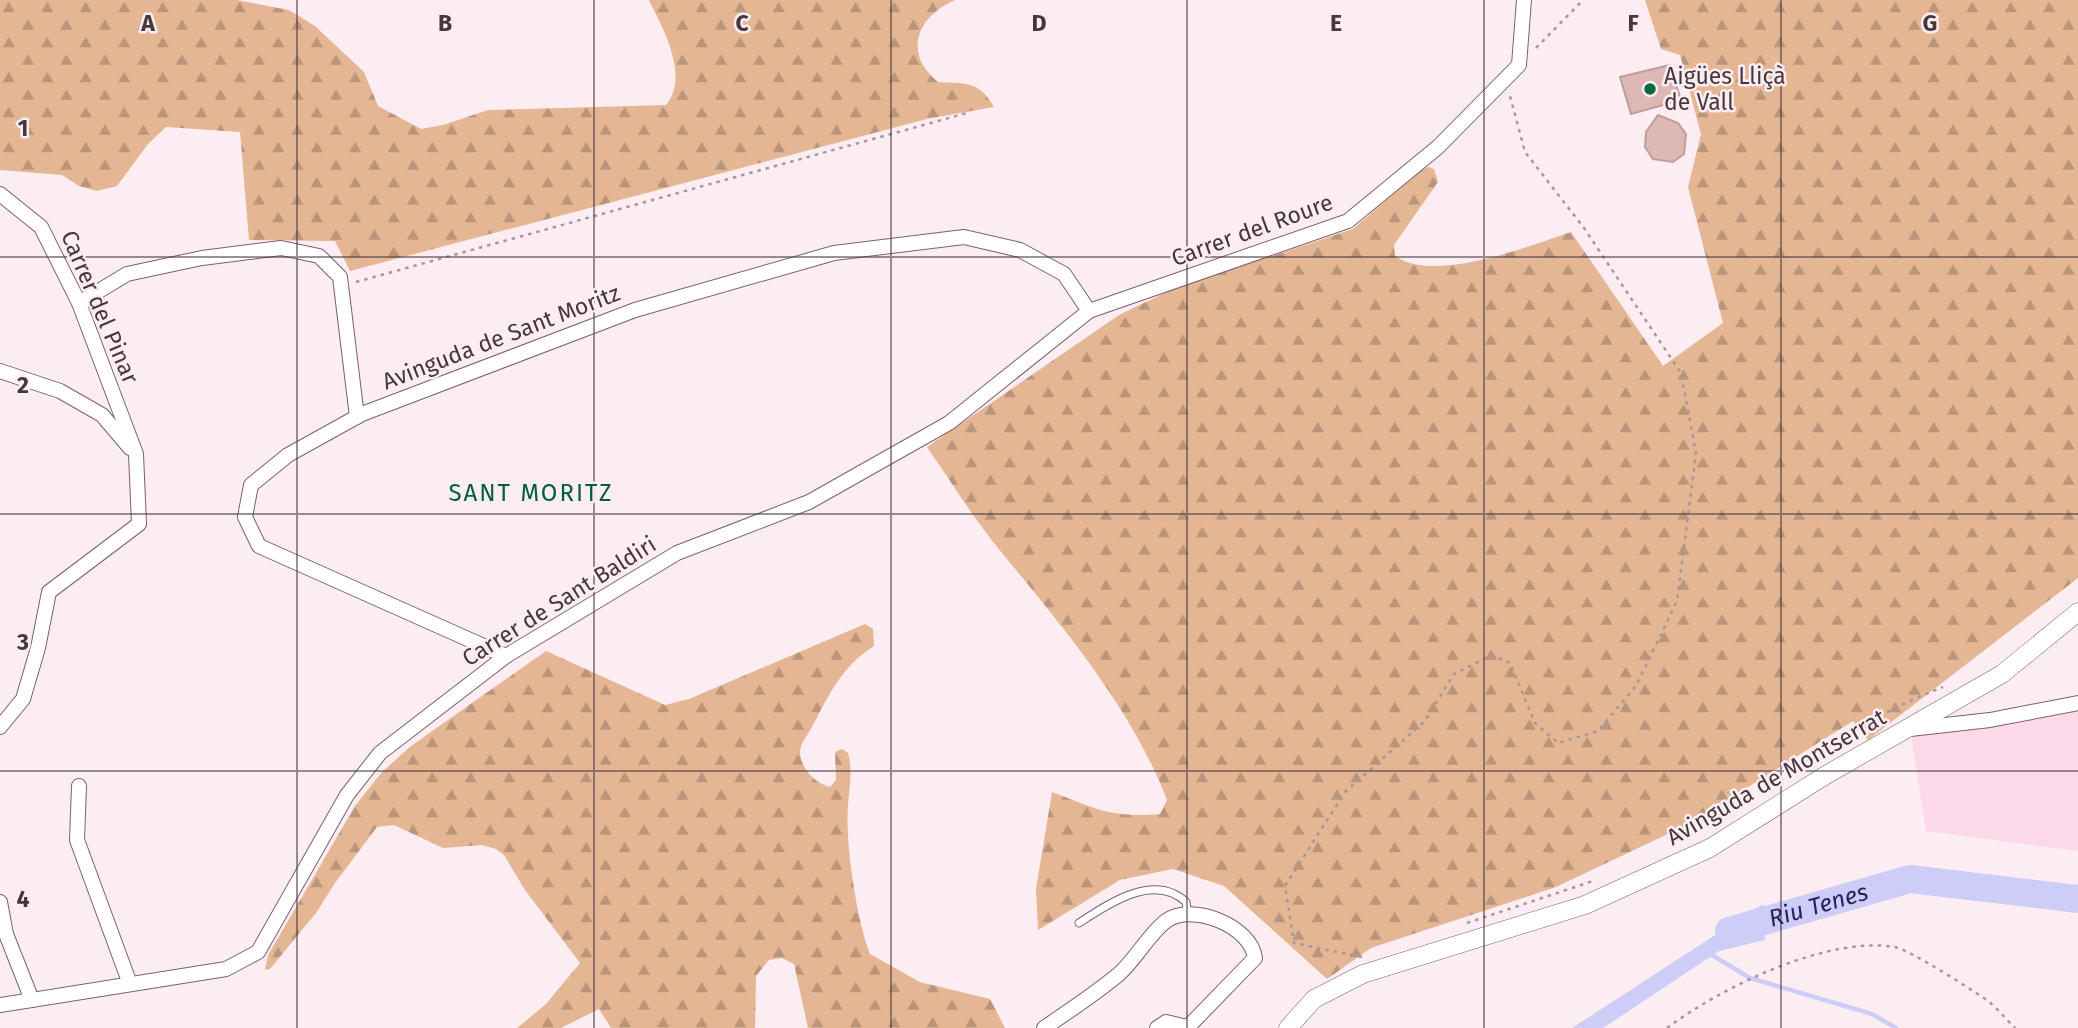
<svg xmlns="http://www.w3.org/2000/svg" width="2078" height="1028" font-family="'Fira Sans',sans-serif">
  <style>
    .built { fill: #fcd9e8 }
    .forest { fill: url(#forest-firs) }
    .water { fill: #cdcdf7 }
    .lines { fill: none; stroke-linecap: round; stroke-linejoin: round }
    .stream { stroke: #cdcdf7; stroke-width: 4.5 }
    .river { stroke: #cdcdf7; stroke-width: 28 }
    .building { fill: #ddb8b4; stroke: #c19d99; stroke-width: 2 }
    .service-casing { stroke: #7e606d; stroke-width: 9 }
    .minor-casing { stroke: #7e606d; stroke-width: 16 }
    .tertiary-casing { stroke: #7e606d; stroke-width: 19 }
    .path { stroke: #a5979c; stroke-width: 2.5; stroke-dasharray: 3.5 5; stroke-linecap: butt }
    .service { stroke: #fff; stroke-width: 7 }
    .minor { stroke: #fff; stroke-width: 14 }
    .tertiary { stroke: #fff; stroke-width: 18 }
    .grid { fill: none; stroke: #45383d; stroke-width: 2; stroke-opacity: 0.55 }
    .poi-dot { fill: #086b40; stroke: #fbedf2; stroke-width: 2.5 }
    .labels { text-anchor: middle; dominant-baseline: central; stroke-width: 5; stroke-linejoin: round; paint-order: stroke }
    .poi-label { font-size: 23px; fill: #45383d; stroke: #fbedf2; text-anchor: start }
    .street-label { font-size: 23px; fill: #45383d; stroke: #fbedf2 }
    .neighbourhood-label { font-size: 24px; letter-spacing: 2px; fill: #025e37; stroke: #fbedf2 }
    .water-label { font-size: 24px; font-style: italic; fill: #29215d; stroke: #fbedf2 }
    .grid-label { font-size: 23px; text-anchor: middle; font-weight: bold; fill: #45383d; stroke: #fbedf2; stroke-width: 5; stroke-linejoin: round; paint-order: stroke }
  </style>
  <defs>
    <pattern id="forest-firs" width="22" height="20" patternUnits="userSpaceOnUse" patternTransform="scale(1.75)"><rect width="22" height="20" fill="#e5b694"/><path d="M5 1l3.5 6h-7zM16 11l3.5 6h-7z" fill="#bb957a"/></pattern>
  </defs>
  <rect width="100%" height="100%" fill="#fbedf2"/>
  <polygon class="built" points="2078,702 2078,851 1926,831 1910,729"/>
  <g class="forest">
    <path d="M0,0H237L289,10L315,26L364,72L378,106L421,129L443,125L488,110L666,105C690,76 663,29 649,0H955C916,17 903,54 938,82C967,84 978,80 994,107L927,119L350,271L335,241L249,240L240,132L166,127L148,144L117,186L97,191L79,186L62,175L0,170Z"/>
    <path d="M1645,0H2078V578L1868,740L1853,721L1691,823L1556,887L1371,948L1327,979L1224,886L1173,869L1120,880L1038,930L1036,889L1052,792C1097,809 1110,818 1160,814L1167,800C1131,706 1061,625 998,548C972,516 950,480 927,447L1119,315L1173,289L1353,229L1422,169L1429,167L1434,169L1438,182L1394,245L1395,256C1434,284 1529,246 1571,232L1663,366L1723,323L1688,187L1701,134L1680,55L1661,49Z"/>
    <path d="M865,624L873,629L874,646C843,665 828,696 812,727C808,734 800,744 800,752C800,768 816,784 830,787L836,780L835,752L842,749L848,753C853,772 849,787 848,807C845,843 857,921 870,954L920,982L990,999L1005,1028H808L794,964L782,958L769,960L756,976L755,1028H611L599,1009L561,1028H517L546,1004L580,963L525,890L504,855L496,849L482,845L443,848L394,825L377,827L335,883L316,913L270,969L265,970L268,955L355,806L382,772L411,746L546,651L665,705L689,699Z"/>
  </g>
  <polygon class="water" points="1763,904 1765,940 1719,951 1603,1028 1572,1028"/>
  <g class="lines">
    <polyline class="stream" points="1710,954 1750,978 1872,1014 1896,1028"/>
    <path class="river" id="s1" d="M1729,931L1910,879L2078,899"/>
  </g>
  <g class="building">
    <polygon points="1670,65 1681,100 1631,114 1620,77"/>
    <polygon points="1658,115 1678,123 1686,134 1684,154 1673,162 1653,159 1645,147 1646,132"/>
  </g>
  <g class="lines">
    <defs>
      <path id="service" d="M1079,923C1108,904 1154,872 1186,902L1188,915"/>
      <g id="minor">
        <polyline points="0,194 41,227 79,303 136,454 139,524 49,592 38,648 23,699 0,727"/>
        <polyline points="79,303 127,274 202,258 281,248 319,256 340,277 357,417"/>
        <polyline points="0,371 60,391 102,415 130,448"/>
        <polyline points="506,656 259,546 245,517 251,485 288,455 362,414 635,310 834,253 964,237 1020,250 1064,274 1089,311"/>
        <polyline points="1910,729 1990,720 2078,703"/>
        <polyline points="79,786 77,840 130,984"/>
        <polyline points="0,902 6,934 32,1000"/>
        <polyline points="0,1005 226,969 258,952 347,795 380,753 506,656 677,553 809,502 949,423 1089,311 1348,221 1438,147 1519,65 1524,0"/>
        <path d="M1044,1028C1069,1011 1095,994 1119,974C1136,959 1148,935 1166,921C1192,902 1251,926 1255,958L1187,1028"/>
        <polyline points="1157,1028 1166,1022 1187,1027"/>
      </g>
      <polyline id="tertiary" points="1288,1028 1314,999 1363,974 1585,905 1710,848 1826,775 2002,674 2078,612"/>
    </defs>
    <use href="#service" class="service-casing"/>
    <use href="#minor" class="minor-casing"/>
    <use href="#tertiary" class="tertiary-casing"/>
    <g class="path">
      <polyline points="1536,48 1583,0"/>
      <polyline points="356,282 967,113"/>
      <path d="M1766,791C1821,748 1878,712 1943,687"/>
      <polyline points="1467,923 1593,881"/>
      <polyline points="1362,957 1294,943 1285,886 1345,792 1424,722 1454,674 1492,655 1510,663 1535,723 1558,743 1598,731 1636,686 1677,601 1696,453 1681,373 1584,228 1525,152 1510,96"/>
      <path d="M1667,1028C1722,987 1826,936 1895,947C1910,950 1974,991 1988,1001C1998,1009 2006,1019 2015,1028"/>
    </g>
    <use href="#service" class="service"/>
    <use href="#minor" class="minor"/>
    <use href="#tertiary" class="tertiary"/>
  </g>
  <path class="grid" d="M297,0V1028M594,0V1028M891,0V1028M1187,0V1028M1484,0V1028M1781,0V1028M0,257H2078M0,514H2078M0,771H2078"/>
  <circle class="poi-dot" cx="1650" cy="89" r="7"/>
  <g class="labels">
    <g class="poi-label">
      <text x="1664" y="76">Aigües Lliçà<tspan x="1664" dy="26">de Vall</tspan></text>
    </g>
    <g class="street-label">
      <text transform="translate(1252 230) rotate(-20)">Carrer del Roure</text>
      <text transform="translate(100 307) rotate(67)">Carrer del Pinar</text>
      <text transform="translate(501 337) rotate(-21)">Avinguda de Sant Moritz</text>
      <text transform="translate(559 601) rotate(-32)">Carrer de Sant Baldiri</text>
      <text transform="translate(1776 777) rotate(-30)">Avinguda de Montserrat</text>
    </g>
    <g class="neighbourhood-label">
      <text x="531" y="493">SANT MORITZ</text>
    </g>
    <g class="water-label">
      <text stroke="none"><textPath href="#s1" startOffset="93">Riu Tenes</textPath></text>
    </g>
  </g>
  <g class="grid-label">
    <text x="148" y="31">A</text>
    <text x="445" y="31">B</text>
    <text x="742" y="31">C</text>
    <text x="1039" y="31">D</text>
    <text x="1336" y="31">E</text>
    <text x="1633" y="31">F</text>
    <text x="1930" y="31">G</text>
    <text x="23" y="136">1</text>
    <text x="23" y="393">2</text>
    <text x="23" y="650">3</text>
    <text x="23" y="907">4</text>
  </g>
</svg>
